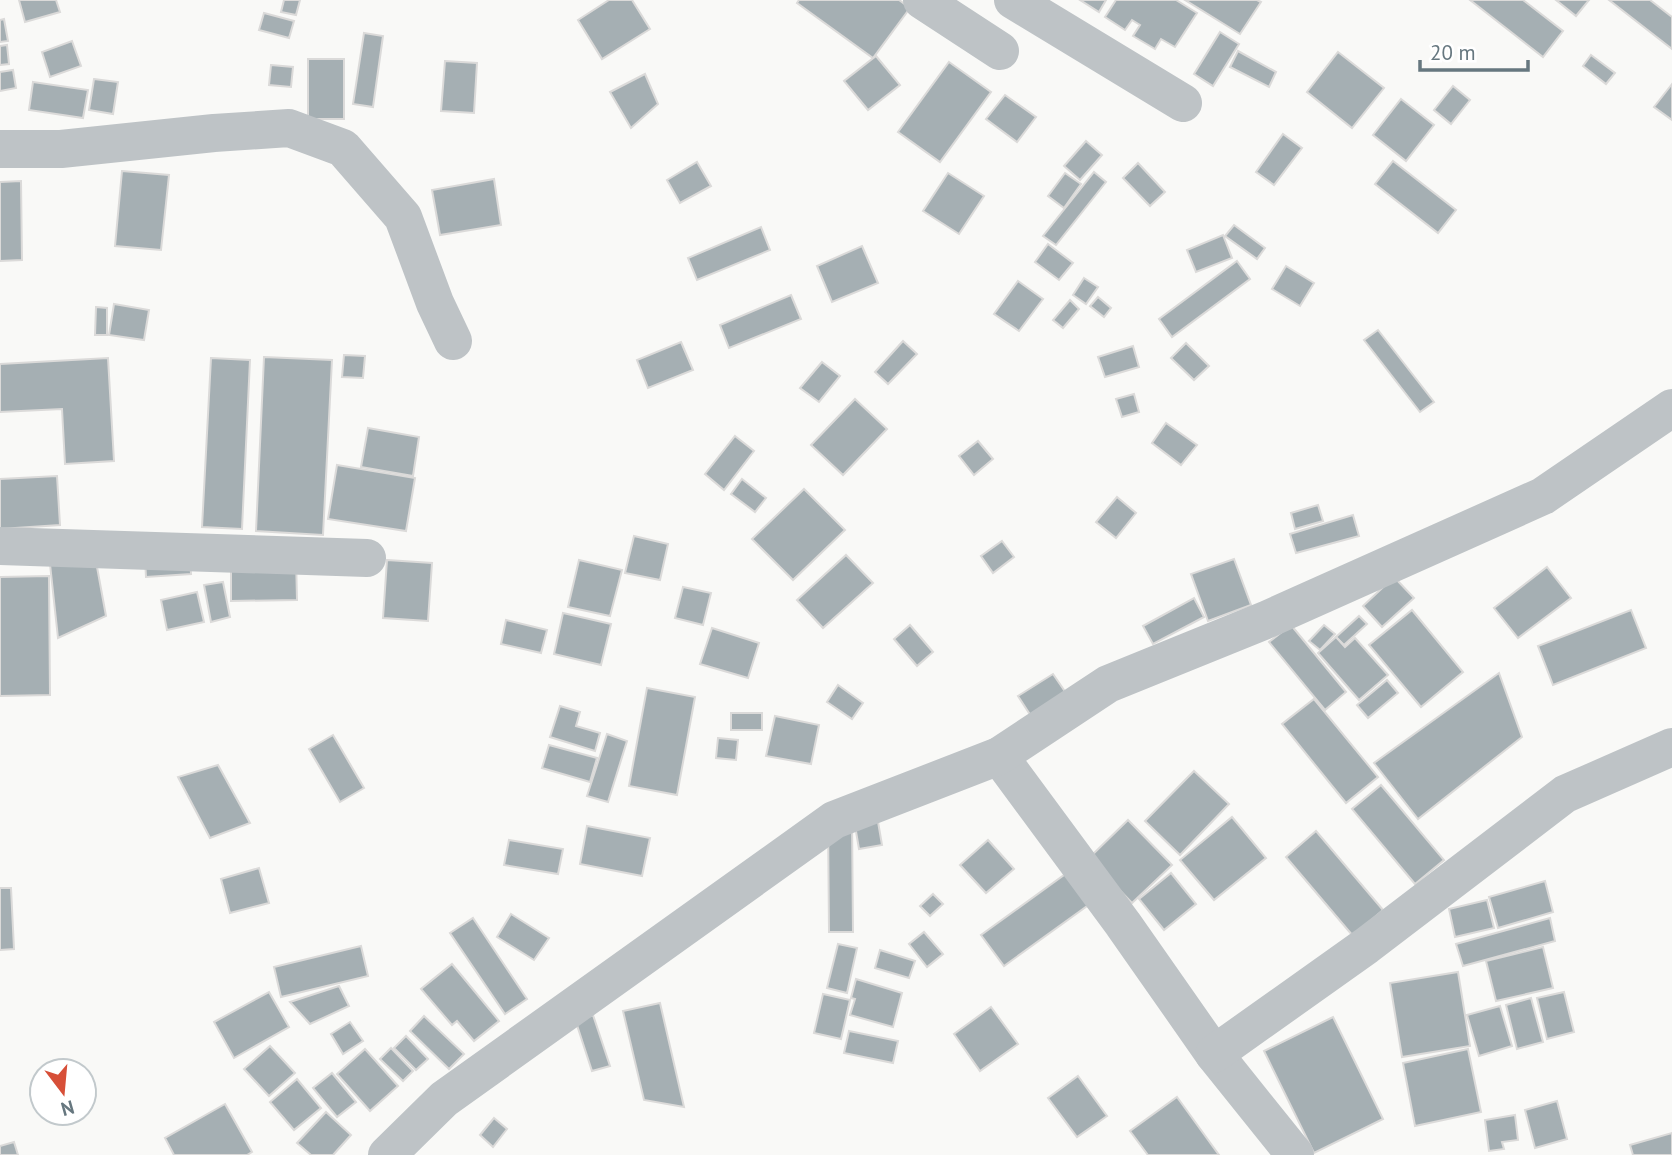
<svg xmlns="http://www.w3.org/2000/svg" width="1672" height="1155" font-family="'PT Sans',sans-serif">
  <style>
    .building { fill: #a5afb3; stroke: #dbdad9; stroke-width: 2 }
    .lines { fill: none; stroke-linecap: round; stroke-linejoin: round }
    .minor { stroke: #bec3c6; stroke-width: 38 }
  </style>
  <rect width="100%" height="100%" fill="#f9f9f7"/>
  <g class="building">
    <polygon points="19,0 56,0 60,12 25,22"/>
    <polygon points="284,0 300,0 296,15 281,12"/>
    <polygon points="609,0 632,0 650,29 602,59 578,20"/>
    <polygon points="799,0 899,0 910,8 873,58 797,3"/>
    <polygon points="1080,0 1106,0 1099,12"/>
    <polygon points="1116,0 1176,0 1197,13 1175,47 1161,39 1155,49 1133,36 1140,25 1132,20 1125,30 1105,17"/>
    <polygon points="1185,0 1257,0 1261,2 1240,34"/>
    <polygon points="1470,0 1523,0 1563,31 1543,57"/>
    <polygon points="1556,0 1589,0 1576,16"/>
    <polygon points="1609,0 1650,0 1672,17 1672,49"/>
    <polygon points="264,13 294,21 289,38 259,30"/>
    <polygon points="4,19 8,41 0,42 0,20"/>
    <polygon points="1220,32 1239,44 1213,86 1194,74"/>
    <polygon points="364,33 383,36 373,107 353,104"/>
    <polygon points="72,41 81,66 50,77 42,52"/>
    <polygon points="7,45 9,64 0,65 0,46"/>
    <polygon points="1238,51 1276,72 1269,87 1230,67"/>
    <polygon points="1338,52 1384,88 1352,128 1307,92"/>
    <polygon points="1591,55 1615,73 1606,84 1583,66"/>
    <polygon points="876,56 900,85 868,110 844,81"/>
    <rect x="308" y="59" width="36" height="60"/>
    <polygon points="445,61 477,63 474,113 441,111"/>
    <polygon points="949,62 991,92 940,162 898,132"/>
    <polygon points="271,65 293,67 291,87 269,85"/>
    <polygon points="13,70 16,88 0,91 0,72"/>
    <polygon points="645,74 658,104 631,128 610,92"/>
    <polygon points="94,79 118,82 113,114 89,110"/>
    <polygon points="33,82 88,90 83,118 29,110"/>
    <polygon points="1672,84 1672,120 1654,107"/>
    <polygon points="1453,86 1470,100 1451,124 1434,110"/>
    <polygon points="1005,95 1036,117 1017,142 986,119"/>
    <polygon points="1401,99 1434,125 1406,161 1373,135"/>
    <polygon points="1283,134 1302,148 1274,185 1256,172"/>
    <polygon points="1086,141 1102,155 1080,180 1064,166"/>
    <polygon points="1393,161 1456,210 1438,233 1375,184"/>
    <polygon points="697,162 711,186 680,203 667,180"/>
    <polygon points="1138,163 1165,192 1150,206 1123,178"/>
    <polygon points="122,171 169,175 161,250 115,246"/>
    <polygon points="1094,172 1106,182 1056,245 1043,236"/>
    <polygon points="948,173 984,196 959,234 923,211"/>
    <polygon points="1065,173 1081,184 1064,208 1048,196"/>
    <polygon points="494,179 501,225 440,235 432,190"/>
    <polygon points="21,181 22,260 0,261 0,182"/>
    <polygon points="1234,225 1265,248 1257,259 1225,236"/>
    <polygon points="761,227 770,250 697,280 688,258"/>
    <polygon points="1223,235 1232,258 1196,272 1187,250"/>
    <polygon points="1048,244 1073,263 1059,280 1035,262"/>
    <polygon points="862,246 878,283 832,302 817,266"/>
    <polygon points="1237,261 1250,279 1172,337 1159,319"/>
    <polygon points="1286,266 1314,283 1300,306 1272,289"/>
    <polygon points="1084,278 1098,287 1086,304 1073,295"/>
    <polygon points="1018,281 1043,299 1019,331 994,314"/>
    <polygon points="791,295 801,319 729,348 720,325"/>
    <polygon points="1098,297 1111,308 1104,317 1090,306"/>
    <polygon points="1070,300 1079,309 1063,328 1053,320"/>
    <polygon points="114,304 149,310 144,340 109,335"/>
    <polygon points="96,307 107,308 107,335 95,335"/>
    <polygon points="1378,330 1434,402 1420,412 1364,340"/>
    <polygon points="903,341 917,354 888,384 875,372"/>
    <polygon points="681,342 693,370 648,388 637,360"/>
    <polygon points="1186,343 1209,366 1194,380 1171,358"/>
    <polygon points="1133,346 1139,367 1105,377 1098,357"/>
    <polygon points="344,355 365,356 363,378 342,377"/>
    <polygon points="264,357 332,360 323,535 256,531"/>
    <polygon points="108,358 114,461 65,464 62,409 0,412 0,364"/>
    <polygon points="211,358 250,360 242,529 202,527"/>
    <polygon points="822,362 840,376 819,402 800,388"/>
    <polygon points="1134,394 1139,412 1122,417 1116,399"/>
    <polygon points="855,399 887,429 843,475 811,445"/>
    <polygon points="1166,423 1197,445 1181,465 1152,443"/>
    <polygon points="368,428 419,437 413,476 361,467"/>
    <polygon points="735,436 754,451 724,490 705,474"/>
    <polygon points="978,441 993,459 974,475 959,456"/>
    <polygon points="337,465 415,478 406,531 328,519"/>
    <polygon points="57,476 60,525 0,529 0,479"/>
    <polygon points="742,479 766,498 755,512 731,494"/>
    <polygon points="804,489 845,530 793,580 752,539"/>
    <polygon points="1117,497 1136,513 1116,538 1096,522"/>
    <polygon points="1318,505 1323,521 1295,529 1291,513"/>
    <polygon points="1353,515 1359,536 1296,553 1290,534"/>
    <polygon points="634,536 668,544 660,580 625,573"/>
    <polygon points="1002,541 1014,557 993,573 981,556"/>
    <polygon points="846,555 873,583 823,628 797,600"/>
    <polygon points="95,556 106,616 58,638 50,564"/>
    <polygon points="190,556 191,574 146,577 145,559"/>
    <polygon points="296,557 297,600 231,601 231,558"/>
    <polygon points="1234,559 1251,605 1208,621 1191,574"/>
    <polygon points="387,560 432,563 428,621 383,618"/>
    <polygon points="579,560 622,570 610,616 568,607"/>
    <polygon points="1547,567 1571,598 1518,638 1494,608"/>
    <polygon points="49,576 50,695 0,696 0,577"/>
    <polygon points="1394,577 1414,598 1382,627 1363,606"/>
    <polygon points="223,582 230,617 211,622 204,585"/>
    <polygon points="683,587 711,593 703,625 675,618"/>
    <polygon points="197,592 204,622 167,630 161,600"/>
    <polygon points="1194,598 1204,617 1153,644 1143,626"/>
    <polygon points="1412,610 1463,672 1421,707 1369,645"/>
    <polygon points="1631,610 1646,648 1553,685 1538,646"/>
    <polygon points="563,613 611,624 601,665 554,654"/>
    <polygon points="1359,616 1367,624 1344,645 1336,637"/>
    <polygon points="506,620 547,630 541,653 501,644"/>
    <polygon points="910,625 933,652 917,666 894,639"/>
    <polygon points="1291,625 1346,692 1325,710 1269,642"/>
    <polygon points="1324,625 1335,634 1320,650 1309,641"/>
    <polygon points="712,628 759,643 748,678 700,664"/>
    <polygon points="1336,637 1345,647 1355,638 1388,675 1359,700 1318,653"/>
    <polygon points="1499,673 1522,737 1418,819 1374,763"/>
    <polygon points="1053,674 1066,693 1031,716 1018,696"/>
    <polygon points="1387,680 1398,693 1368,718 1357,705"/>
    <polygon points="838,685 863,703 852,719 827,702"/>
    <polygon points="647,688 695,697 677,795 629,786"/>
    <polygon points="1314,699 1378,777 1346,803 1282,724"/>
    <polygon points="560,706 580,712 576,726 600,733 595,751 550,737"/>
    <rect x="731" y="713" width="31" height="17"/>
    <polygon points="775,716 819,725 811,764 766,756"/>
    <polygon points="607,734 627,741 608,802 587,796"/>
    <polygon points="333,735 364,788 340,802 309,749"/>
    <polygon points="718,738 738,740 736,760 716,758"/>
    <polygon points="549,745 597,758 590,782 542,768"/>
    <polygon points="218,765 250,823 210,838 178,777"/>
    <polygon points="1194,771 1229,804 1180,855 1145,821"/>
    <polygon points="1381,785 1444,860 1415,884 1352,809"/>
    <polygon points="876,810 882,845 859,849 853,814"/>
    <polygon points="1232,817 1266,858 1214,900 1180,860"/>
    <polygon points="852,818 853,932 829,932 828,819"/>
    <polygon points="1128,820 1172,865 1132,903 1089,858"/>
    <polygon points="587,826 650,838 642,876 580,864"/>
    <polygon points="1316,831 1383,910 1353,936 1286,857"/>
    <polygon points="509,840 563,849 558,874 504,865"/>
    <polygon points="988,840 1014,869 986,893 960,865"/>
    <polygon points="259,868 269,903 230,913 221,879"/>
    <polygon points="1071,870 1094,901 1004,966 981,935"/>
    <polygon points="1171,873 1196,904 1164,930 1139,899"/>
    <polygon points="1545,881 1553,912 1498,928 1489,897"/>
    <polygon points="0,888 11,888 14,949 0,950"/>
    <polygon points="933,894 943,904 930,916 920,906"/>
    <polygon points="1487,900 1494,928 1455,937 1449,909"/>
    <polygon points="511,914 549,938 534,960 497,937"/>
    <polygon points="473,918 527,999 505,1014 450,933"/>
    <polygon points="1550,918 1555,941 1463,966 1456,944"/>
    <polygon points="924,932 943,954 927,967 909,944"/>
    <polygon points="838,944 857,948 847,993 827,988"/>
    <polygon points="361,946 368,976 281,997 274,967"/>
    <polygon points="1543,947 1553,988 1496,1001 1486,961"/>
    <polygon points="880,950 915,961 909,978 875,968"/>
    <polygon points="452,964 499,1021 474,1041 457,1021 452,1025 421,989"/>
    <polygon points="1458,972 1470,1046 1402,1057 1390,983"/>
    <polygon points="856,979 902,993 893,1027 850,1015 855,999 851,998"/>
    <polygon points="339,986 349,1006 310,1024 290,1002"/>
    <polygon points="269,992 289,1027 234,1058 214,1022"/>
    <polygon points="1564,992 1574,1032 1547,1039 1537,998"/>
    <polygon points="823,994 850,1000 841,1039 814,1033"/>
    <polygon points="1531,998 1543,1042 1517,1049 1506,1005"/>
    <polygon points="660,1003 684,1107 644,1100 623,1011"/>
    <polygon points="1500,1006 1512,1046 1479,1056 1467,1015"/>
    <polygon points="991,1007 1018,1044 980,1071 954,1034"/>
    <polygon points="593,1015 610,1066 592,1071 576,1022"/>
    <polygon points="424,1016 464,1054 449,1069 410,1031"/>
    <polygon points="1333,1017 1383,1119 1314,1153 1264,1051"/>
    <polygon points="350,1022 363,1041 343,1054 331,1034"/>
    <polygon points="849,1031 898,1041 893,1063 844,1053"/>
    <polygon points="406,1036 428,1059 416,1070 394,1048"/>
    <polygon points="270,1046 295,1073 269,1096 244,1069"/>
    <polygon points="391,1048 413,1071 403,1081 380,1059"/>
    <polygon points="365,1049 398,1086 370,1111 337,1074"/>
    <polygon points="1468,1049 1481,1112 1415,1126 1403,1063"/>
    <polygon points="332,1073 356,1102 337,1117 313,1088"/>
    <polygon points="1078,1076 1107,1116 1077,1137 1048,1098"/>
    <polygon points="297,1079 321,1108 294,1130 270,1102"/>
    <polygon points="1177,1097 1219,1155 1148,1155 1130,1131"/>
    <polygon points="1557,1101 1567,1139 1535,1148 1525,1110"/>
    <polygon points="225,1104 252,1152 247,1155 174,1155 165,1138"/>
    <polygon points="326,1112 351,1135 333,1155 311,1155 297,1143"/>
    <polygon points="1515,1115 1518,1140 1502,1142 1504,1149 1489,1151 1485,1120"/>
    <polygon points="494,1118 507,1129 493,1147 480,1135"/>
    <polygon points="1672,1133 1672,1155 1633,1155 1630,1145"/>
    <polygon points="14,1142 18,1155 0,1155 0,1146"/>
  </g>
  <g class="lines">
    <g class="minor">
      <polyline points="922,0 1000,51"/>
      <polyline points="1013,0 1183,103"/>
      <polyline points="0,149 61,149 214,133 289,128 343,148 403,217 435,303 453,341"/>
      <polyline points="0,546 367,558"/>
      <polyline points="999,756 1123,924 1214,1054 1295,1155"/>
      <polyline points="1214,1054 1366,946 1565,794 1672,747"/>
      <polyline points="387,1155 444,1099 834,820 999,756 1108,684 1268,619 1543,496 1672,408"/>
    </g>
  </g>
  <g transform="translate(63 1092) rotate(164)"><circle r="33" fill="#ffffff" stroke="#c2c9cc" stroke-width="2"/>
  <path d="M0-5L12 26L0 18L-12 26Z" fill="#d74f38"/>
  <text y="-10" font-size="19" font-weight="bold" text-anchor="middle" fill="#66777f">N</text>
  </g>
  <path d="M1420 60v10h108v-10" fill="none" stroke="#66777f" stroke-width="3.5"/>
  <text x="1430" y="60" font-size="21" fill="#66777f" stroke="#ffffff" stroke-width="5" paint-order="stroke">20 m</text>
</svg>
